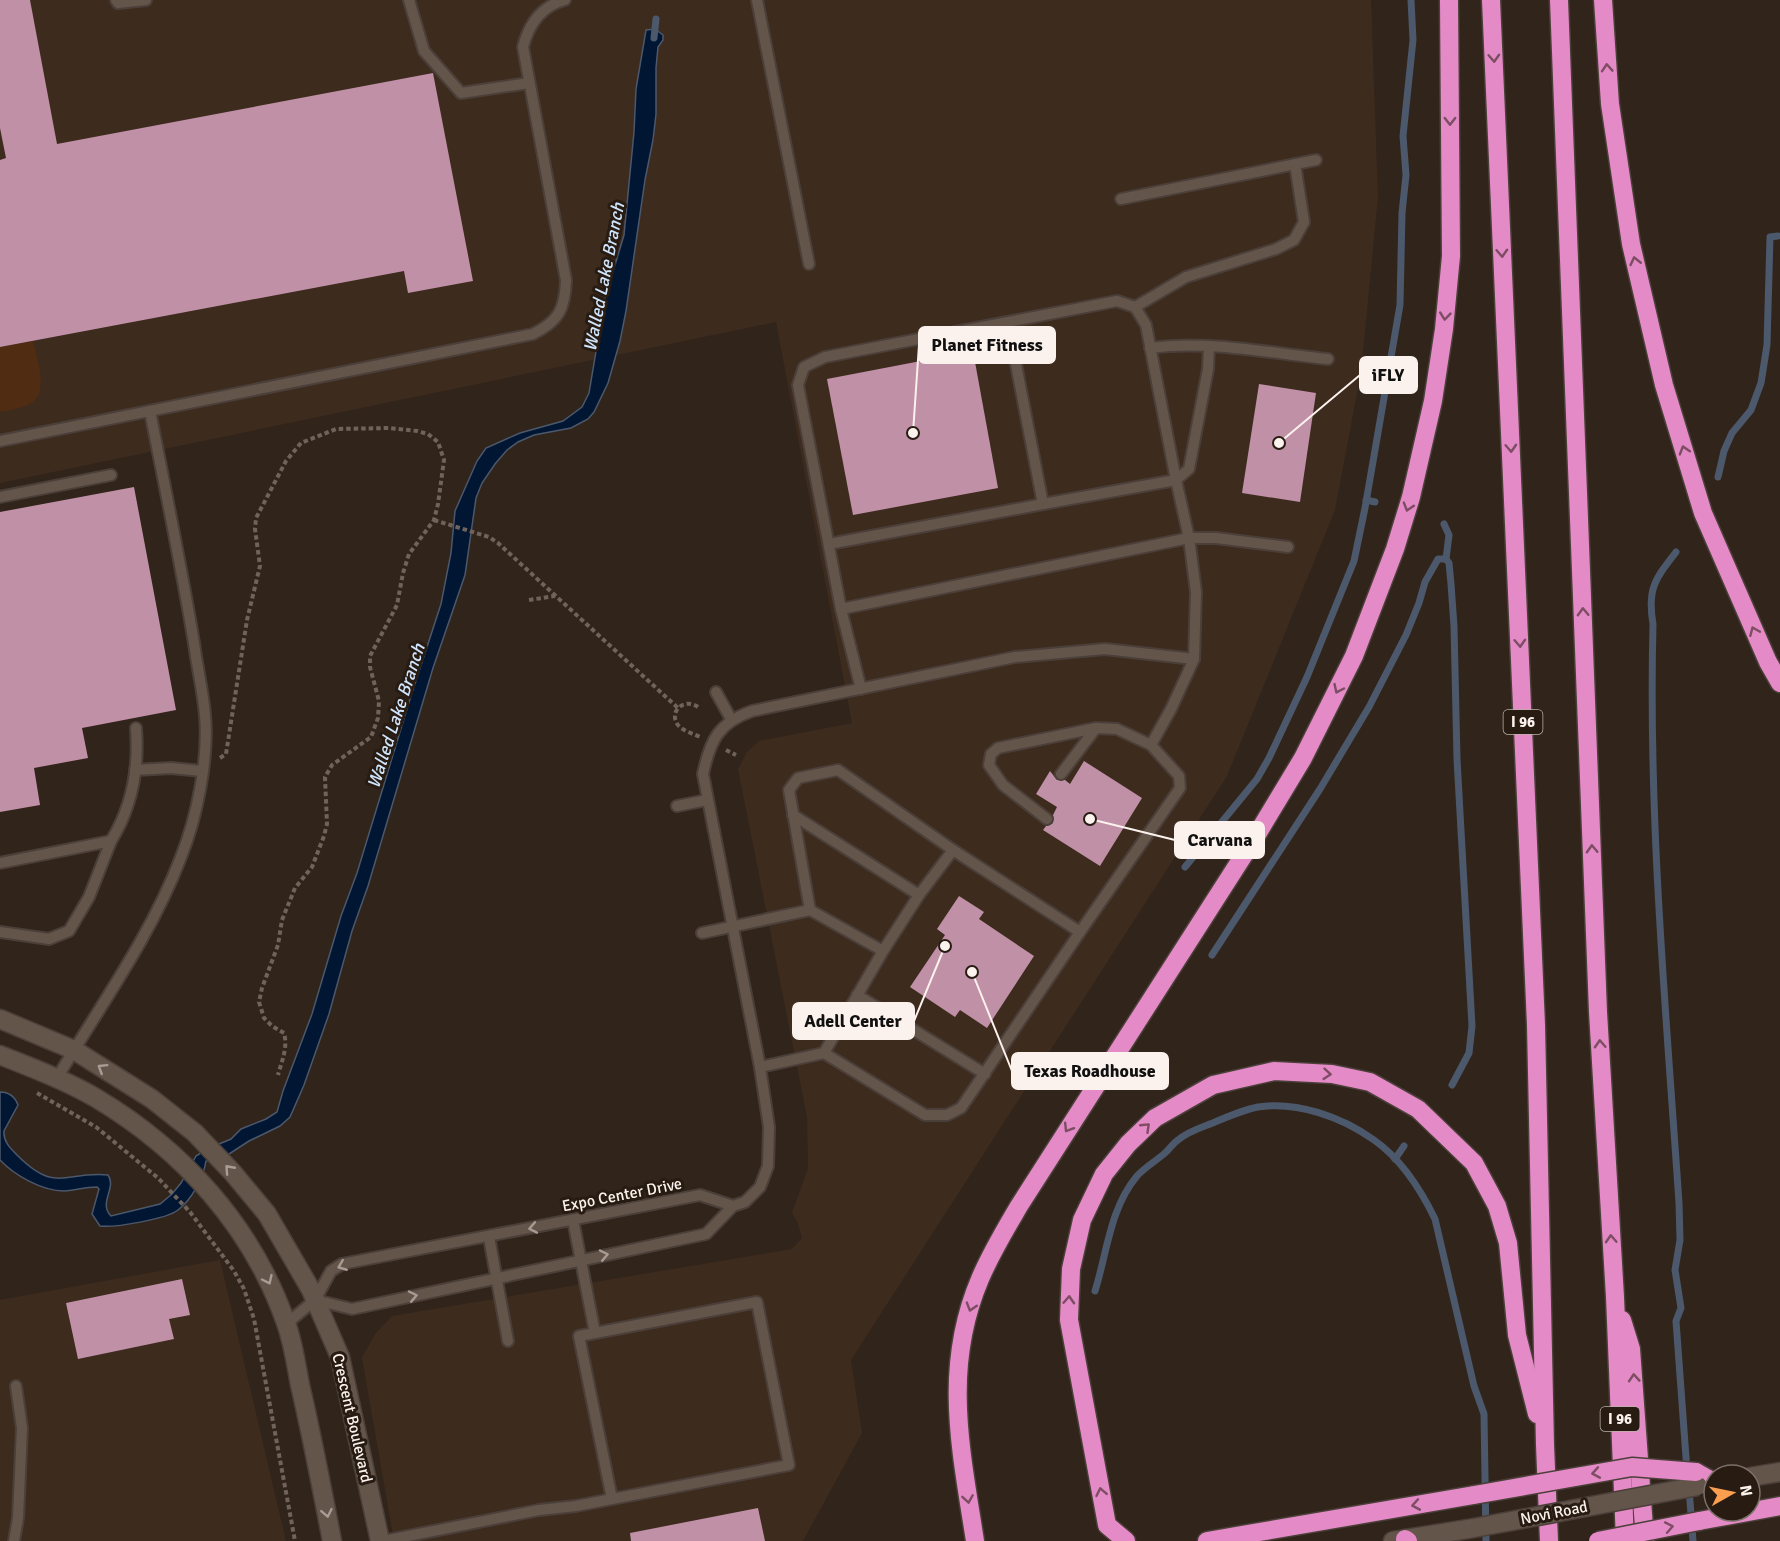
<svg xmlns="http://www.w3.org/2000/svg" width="1780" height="1541" font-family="Signika,sans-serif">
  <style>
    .built { fill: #3d2b1e }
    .green { fill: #4f2c12 }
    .water { fill: #001633; stroke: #4c586b; stroke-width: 1.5 }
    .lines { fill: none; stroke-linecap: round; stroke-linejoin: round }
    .stream { stroke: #4c586b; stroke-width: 7 }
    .building { fill: #c090a7 }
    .lane-casing { stroke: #4b3f39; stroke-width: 14 }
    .street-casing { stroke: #4b3f39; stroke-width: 21 }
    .secondary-casing { stroke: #4b3f39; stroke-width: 21 }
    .highway-casing { stroke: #4b3f39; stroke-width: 21 }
    .path { stroke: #6f635b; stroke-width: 4; stroke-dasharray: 4.5 3; stroke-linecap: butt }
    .lane { stroke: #64554b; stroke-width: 10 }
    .street { stroke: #64554b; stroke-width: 18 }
    .secondary { stroke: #64554b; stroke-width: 18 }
    .highway { stroke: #e48ac6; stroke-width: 18 }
    .secondary-bridge-casing { stroke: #4b3f39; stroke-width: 21; stroke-linecap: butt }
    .highway-bridge-casing { stroke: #4b3f39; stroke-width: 21; stroke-linecap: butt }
    .secondary-bridge { stroke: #64554b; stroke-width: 18 }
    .highway-bridge { stroke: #e48ac6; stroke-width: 18 }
    .oneway { stroke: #7c4d63 }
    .oneway2 { stroke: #a89c94 }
    .labels { text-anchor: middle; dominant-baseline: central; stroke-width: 6; stroke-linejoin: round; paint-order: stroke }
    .shield { fill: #271b12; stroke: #bcb2ab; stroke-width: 1.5 }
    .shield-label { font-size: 15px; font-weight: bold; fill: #fcf2ed }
    .street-label { font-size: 16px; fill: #fcf2ed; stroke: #271b12 }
    .water-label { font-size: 18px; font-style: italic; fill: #d0e5fc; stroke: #271b12 }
    .leader { fill: none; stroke: #fcf2ed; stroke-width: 2 }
    .callout-dot { fill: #fcf2ed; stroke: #271b12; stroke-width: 2 }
    .callout { fill: #fcf2ed; stroke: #fcf2ed; stroke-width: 2 }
    .callout-label { font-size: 18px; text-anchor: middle; font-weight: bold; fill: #111 }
  </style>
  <rect width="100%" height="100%" fill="#31241b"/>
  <g class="built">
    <polygon points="0,0 1371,0 1378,197 1361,372 1335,510 1227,776 851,1360 862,1433 803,1541 394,1541 362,1358 375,1334 392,1316 792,1249 802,1238 797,1221 792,1213 808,1168 807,1117 738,769 747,752 759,741 852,723 776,322 0,483"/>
    <polygon points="220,1260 286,1541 0,1541 0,1300"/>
  </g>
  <path class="green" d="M33,341C37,359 51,395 28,405C19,409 9,410 0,412V347Z"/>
  <path class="water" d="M655,29L663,35V40L658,47L656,68V114L653,140L645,180L626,311L620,341L608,383L594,412L588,419L571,428L534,435L518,442L507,450L495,464L482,483L476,498L465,575L433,668L368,886L352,931L329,1014L304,1085L290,1117L280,1126L249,1141L226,1156L206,1161C203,1179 192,1199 178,1210C167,1219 114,1228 100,1226L92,1214L99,1189L97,1187C86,1187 75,1190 64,1191C42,1191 14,1175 0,1160V1092C9,1092 15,1097 18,1105L4,1131C3,1141 10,1148 17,1155C56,1194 63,1171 108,1175C117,1188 98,1203 111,1216L160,1204L172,1194L181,1183L196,1156L207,1149L231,1139L241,1129L266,1119L277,1112L283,1091L312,1014L341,916L357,873L410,699L441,604L451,553L455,511L477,461L486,448L520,433L563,421L582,407L589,393L605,298L624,235L634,132L636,89L646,30Z"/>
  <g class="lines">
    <g class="stream">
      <polyline points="654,38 656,19"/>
      <polyline points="1718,477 1724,451 1732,433 1751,410 1761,383 1767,345 1770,237 1778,236"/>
      <polyline points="1366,500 1375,502"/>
      <polyline points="1444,524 1449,535 1446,559 1449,563 1451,584 1454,626 1457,759 1472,1026 1469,1053 1452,1085"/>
      <path d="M1676,552C1655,579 1647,589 1653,624C1648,817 1666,1011 1679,1203L1680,1240L1675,1270L1681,1308L1676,1321L1687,1471"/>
      <polyline points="1185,867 1257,779 1269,758 1307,677 1354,561 1365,508 1400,305 1402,213 1406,175 1403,136 1413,40 1411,0"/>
      <polyline points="1212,955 1320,789 1369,707 1406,635 1419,603 1425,582 1438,559 1446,559"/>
      <polyline points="1395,1159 1404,1146"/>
      <path d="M1095,1291C1107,1253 1110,1208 1137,1176C1145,1167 1156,1161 1165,1153C1170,1149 1173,1143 1178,1140C1188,1131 1203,1127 1215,1122C1229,1116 1243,1110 1258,1107C1297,1101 1342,1117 1374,1140C1401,1159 1421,1190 1435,1219L1474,1386L1484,1414L1486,1541"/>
      <polyline points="1689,1488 1693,1541"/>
    </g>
  </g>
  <g class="building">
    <polygon points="0,0 30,0 57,144 433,73 473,281 408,293 404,271 0,347 0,160 6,158 0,128"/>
    <polygon points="973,351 998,488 853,515 827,379"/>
    <polygon points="1259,384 1316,393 1300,502 1242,493"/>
    <polygon points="134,487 176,710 82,728 88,758 34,768 40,805 0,812 0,512"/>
    <polygon points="1084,761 1142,798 1100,866 1043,830 1046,826 1053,823 1053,815 1057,807 1036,794 1050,771 1057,780 1065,780 1070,784"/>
    <polygon points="959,896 984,912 979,919 1034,956 987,1028 960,1010 955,1017 910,987 945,935 937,929"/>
    <polygon points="182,1279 190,1315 169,1319 174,1339 78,1359 66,1303"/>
    <polygon points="758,1508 765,1541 631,1541 630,1533"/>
  </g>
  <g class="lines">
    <defs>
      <g id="lane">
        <polyline points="116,0 118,3 146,0"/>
        <polyline points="409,0 424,51 461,93 529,83"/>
        <polyline points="757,0 809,264"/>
        <polyline points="1121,199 1316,160"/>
        <polyline points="1135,307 1186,277 1276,249 1294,240 1304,222 1295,164"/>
        <path d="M1150,348C1209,340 1269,353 1328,359"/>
        <path d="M0,441L533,334C559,321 565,309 566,280L523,47C529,24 541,6 565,0"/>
        <polyline points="0,497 111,475"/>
        <polyline points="1043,504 1176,480 1189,469 1208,369 1209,346"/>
        <polyline points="829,544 1043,504 1008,323"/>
        <polyline points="841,609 1189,538 1216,538 1288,547"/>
        <polyline points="716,692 731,719"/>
        <polyline points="135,770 171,768 202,771"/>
        <polyline points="1061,774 1096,728"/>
        <polyline points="677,806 707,800"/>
        <polyline points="793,815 919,895"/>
        <polyline points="1047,819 1003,785 989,765 991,754 998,748 1096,728 1117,729 1151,745"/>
        <path d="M111,841C132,807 139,767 136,728"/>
        <polyline points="0,863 111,841 89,897 69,931 49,939 0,932"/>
        <polyline points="810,910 789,790 798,778 838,770 953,850 1080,932"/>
        <polyline points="702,933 810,910 883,951 919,895 953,850"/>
        <polyline points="857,995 985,1074"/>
        <polyline points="824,1053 883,951"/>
        <polyline points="760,1067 824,1053 925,1115 947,1115 961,1108 1080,932 1180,788 1179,776 1151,745 1171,709 1194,659 1196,592 1189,538 1176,480 1146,325 1135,307 1117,301 825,357 804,367 798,385 841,609 861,689"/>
        <path d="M57,1078C100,1006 151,936 181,857C197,817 209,758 205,715C203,691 197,667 194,643C181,565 165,488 150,411"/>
        <polyline points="573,1220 595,1333 579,1336 612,1499 789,1465 757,1302 595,1333"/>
        <polyline points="489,1237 508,1341"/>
        <path d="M315,1300L352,1309L706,1234L733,1206L745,1202L760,1187L768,1166L769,1127L760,1067L703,774C710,741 718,723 752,711L1015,657L1105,649L1194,659"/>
        <polyline points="286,1324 315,1300 331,1271 342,1264 700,1195 733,1206"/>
        <polyline points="14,1541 18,1518 22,1428 16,1386"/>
        <polyline points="383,1541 539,1510 576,1506 612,1499"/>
      </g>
      <g id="street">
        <polyline points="0,1019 74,1050 152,1099 195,1133 233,1173 267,1214 311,1290 340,1357 380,1541"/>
        <path d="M0,1055C32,1068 65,1080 96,1098C183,1150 252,1226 286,1323C293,1342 296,1364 300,1385C312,1436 322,1489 332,1541"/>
      </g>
      <g id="secondary">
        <polyline points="1750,1477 1780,1472"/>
        <polyline points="1393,1541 1474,1528"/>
      </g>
      <g id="highway">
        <polyline points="1491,0 1536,1025 1545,1445 1549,1541"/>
        <polyline points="1559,0 1598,1012 1615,1297 1625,1541"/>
        <polyline points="1603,0 1610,104 1631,244 1664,385 1703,513 1768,662 1780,683"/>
        <polyline points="1622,1320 1631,1349 1645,1541"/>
        <polyline points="1696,1472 1714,1482"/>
        <polyline points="1699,1521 1780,1506"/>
        <polyline points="1405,1539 1408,1541"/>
        <path d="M975,1541C961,1450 942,1368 980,1279C991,1253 1005,1230 1019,1206L1256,836L1303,758L1354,656L1395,549L1411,497L1433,401L1444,329L1451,256L1449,0"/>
        <polyline points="1126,1541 1107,1525 1069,1320 1071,1269 1082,1220 1104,1174 1128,1144 1155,1118 1213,1085 1274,1071 1332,1074 1370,1082 1418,1109 1474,1163 1497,1206 1508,1243 1517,1335 1537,1414"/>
        <polyline points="1207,1541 1474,1495"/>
      </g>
    </defs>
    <use href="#lane" class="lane-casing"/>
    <use href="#street" class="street-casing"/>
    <use href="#secondary" class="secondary-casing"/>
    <use href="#highway" class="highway-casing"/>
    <g class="path">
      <polyline points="434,520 489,537 498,543 678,708"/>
      <polyline points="529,600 555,596"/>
      <path d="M698,707C684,697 668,712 678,725C683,731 694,734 700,737"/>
      <polyline points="726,750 736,755"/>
      <path d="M220,758L226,754L247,620L260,566L255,529L256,518L286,461L301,443L336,429L389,428L417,431L428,434L438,442L444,460L438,504L434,520L409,554L403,573L397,605L370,656V667L379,701L378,718L371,737L332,765L325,777L327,824L324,836L312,867L295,888L282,920L278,945L262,988L259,1002L264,1018L272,1026L284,1033C288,1048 282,1060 278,1075"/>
      <polyline points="37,1093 96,1127 158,1178 190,1212 234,1271 244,1289 254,1319 295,1541"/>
    </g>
    <use href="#lane" class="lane"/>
    <use href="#street" class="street"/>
    <use href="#secondary" class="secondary"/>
    <use href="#highway" class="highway"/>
    <defs>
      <polyline id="secondary-bridge" points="1474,1528 1698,1486"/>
      <g id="highway-bridge">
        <polyline points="1474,1495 1632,1467 1696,1472"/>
        <polyline points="1598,1541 1699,1521"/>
      </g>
    </defs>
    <use href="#secondary-bridge" class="secondary-bridge-casing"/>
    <use href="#highway-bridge" class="highway-bridge-casing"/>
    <use href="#secondary-bridge" class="secondary-bridge"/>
    <use href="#highway-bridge" class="highway-bridge"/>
  </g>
  <defs><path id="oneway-chevron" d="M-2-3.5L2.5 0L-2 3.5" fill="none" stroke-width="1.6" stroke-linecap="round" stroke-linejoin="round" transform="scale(1.5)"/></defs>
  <g class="oneway">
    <use href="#oneway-chevron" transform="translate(1494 58) rotate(87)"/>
    <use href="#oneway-chevron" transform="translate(1607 68) rotate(-94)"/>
    <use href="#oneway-chevron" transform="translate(1450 121) rotate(90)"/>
    <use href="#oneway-chevron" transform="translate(1502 253) rotate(87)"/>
    <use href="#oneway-chevron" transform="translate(1635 261) rotate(-103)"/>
    <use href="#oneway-chevron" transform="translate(1445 316) rotate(96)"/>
    <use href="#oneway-chevron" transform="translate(1511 448) rotate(87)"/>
    <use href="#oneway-chevron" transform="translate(1684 450) rotate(-107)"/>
    <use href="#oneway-chevron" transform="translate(1408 507) rotate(107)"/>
    <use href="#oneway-chevron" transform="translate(1583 612) rotate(-92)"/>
    <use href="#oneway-chevron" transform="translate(1754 631) rotate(-113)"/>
    <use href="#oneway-chevron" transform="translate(1520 643) rotate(87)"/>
    <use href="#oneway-chevron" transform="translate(1338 689) rotate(115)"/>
    <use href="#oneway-chevron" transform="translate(1592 849) rotate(-92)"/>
    <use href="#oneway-chevron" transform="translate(1600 1044) rotate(-93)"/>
    <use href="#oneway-chevron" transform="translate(1327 1074) rotate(5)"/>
    <use href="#oneway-chevron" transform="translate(1146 1127) rotate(-44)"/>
    <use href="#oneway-chevron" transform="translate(1068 1128) rotate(122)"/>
    <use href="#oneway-chevron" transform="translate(1611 1239) rotate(-93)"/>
    <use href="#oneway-chevron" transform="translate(1069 1300) rotate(-87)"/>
    <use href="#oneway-chevron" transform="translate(971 1307) rotate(107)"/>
    <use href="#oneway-chevron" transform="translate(1634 1378) rotate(-94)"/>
    <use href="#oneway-chevron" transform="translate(1596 1473) rotate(170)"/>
    <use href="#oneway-chevron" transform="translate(1101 1492) rotate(-101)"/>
    <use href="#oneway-chevron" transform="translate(968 1499) rotate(81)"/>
    <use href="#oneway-chevron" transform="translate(1416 1505) rotate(170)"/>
    <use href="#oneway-chevron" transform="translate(1669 1527) rotate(-11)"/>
  </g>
  <g class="oneway2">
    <use href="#oneway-chevron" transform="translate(102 1068) rotate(-148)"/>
    <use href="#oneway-chevron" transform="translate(229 1169) rotate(-132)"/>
    <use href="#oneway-chevron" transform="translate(533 1228) rotate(169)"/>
    <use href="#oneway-chevron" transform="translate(604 1255) rotate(-12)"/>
    <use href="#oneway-chevron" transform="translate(342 1266) rotate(158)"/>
    <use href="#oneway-chevron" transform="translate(268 1280) rotate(65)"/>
    <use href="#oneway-chevron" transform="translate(413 1296) rotate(-12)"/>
    <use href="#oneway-chevron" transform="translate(327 1513) rotate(79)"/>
  </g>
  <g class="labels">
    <g class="shield">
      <rect x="1503.5" y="710" width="39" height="24" rx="4.5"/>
      <rect x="1600.5" y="1407" width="39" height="24" rx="4.5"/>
    </g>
    <g class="shield-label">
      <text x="1523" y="722">I 96</text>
      <text x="1620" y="1419">I 96</text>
    </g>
    <g class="street-label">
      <text transform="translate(622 1195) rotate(-11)">Expo Center Drive</text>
      <text transform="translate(352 1418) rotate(77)">Crescent Boulevard</text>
      <text transform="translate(1554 1513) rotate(-11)">Novi Road</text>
    </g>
    <g class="water-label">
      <text transform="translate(604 277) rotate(-79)">Walled Lake Branch</text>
      <text transform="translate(396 716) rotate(-72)">Walled Lake Branch</text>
    </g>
  </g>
  <path class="leader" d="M913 433L919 345M1279 443L1360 375M1090 819L1175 840M945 946L914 1021M972 972L1012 1071"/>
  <g class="callout-dot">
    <circle cx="913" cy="433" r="6"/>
    <circle cx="1279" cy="443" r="6"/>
    <circle cx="1090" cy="819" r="6"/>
    <circle cx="945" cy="946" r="6"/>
    <circle cx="972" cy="972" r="6"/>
  </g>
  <g class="callout">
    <rect x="919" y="327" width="136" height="36" rx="6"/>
    <rect x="1360" y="357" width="57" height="36" rx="6"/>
    <rect x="1175" y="822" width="89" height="36" rx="6"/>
    <rect x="793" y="1003" width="121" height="36" rx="6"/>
    <rect x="1012" y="1053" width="156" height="36" rx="6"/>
  </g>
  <g class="callout-label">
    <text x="987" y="351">Planet Fitness</text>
    <text x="1388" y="381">iFLY</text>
    <text x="1220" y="846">Carvana</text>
    <text x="853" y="1027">Adell Center</text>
    <text x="1090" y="1077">Texas Roadhouse</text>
  </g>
  <g transform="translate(1732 1493) rotate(81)"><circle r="28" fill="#271b12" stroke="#7c716a" stroke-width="1.5"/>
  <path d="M0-4.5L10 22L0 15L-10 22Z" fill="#fb9e50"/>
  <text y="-9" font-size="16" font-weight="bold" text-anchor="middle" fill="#fcf2ed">N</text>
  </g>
</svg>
